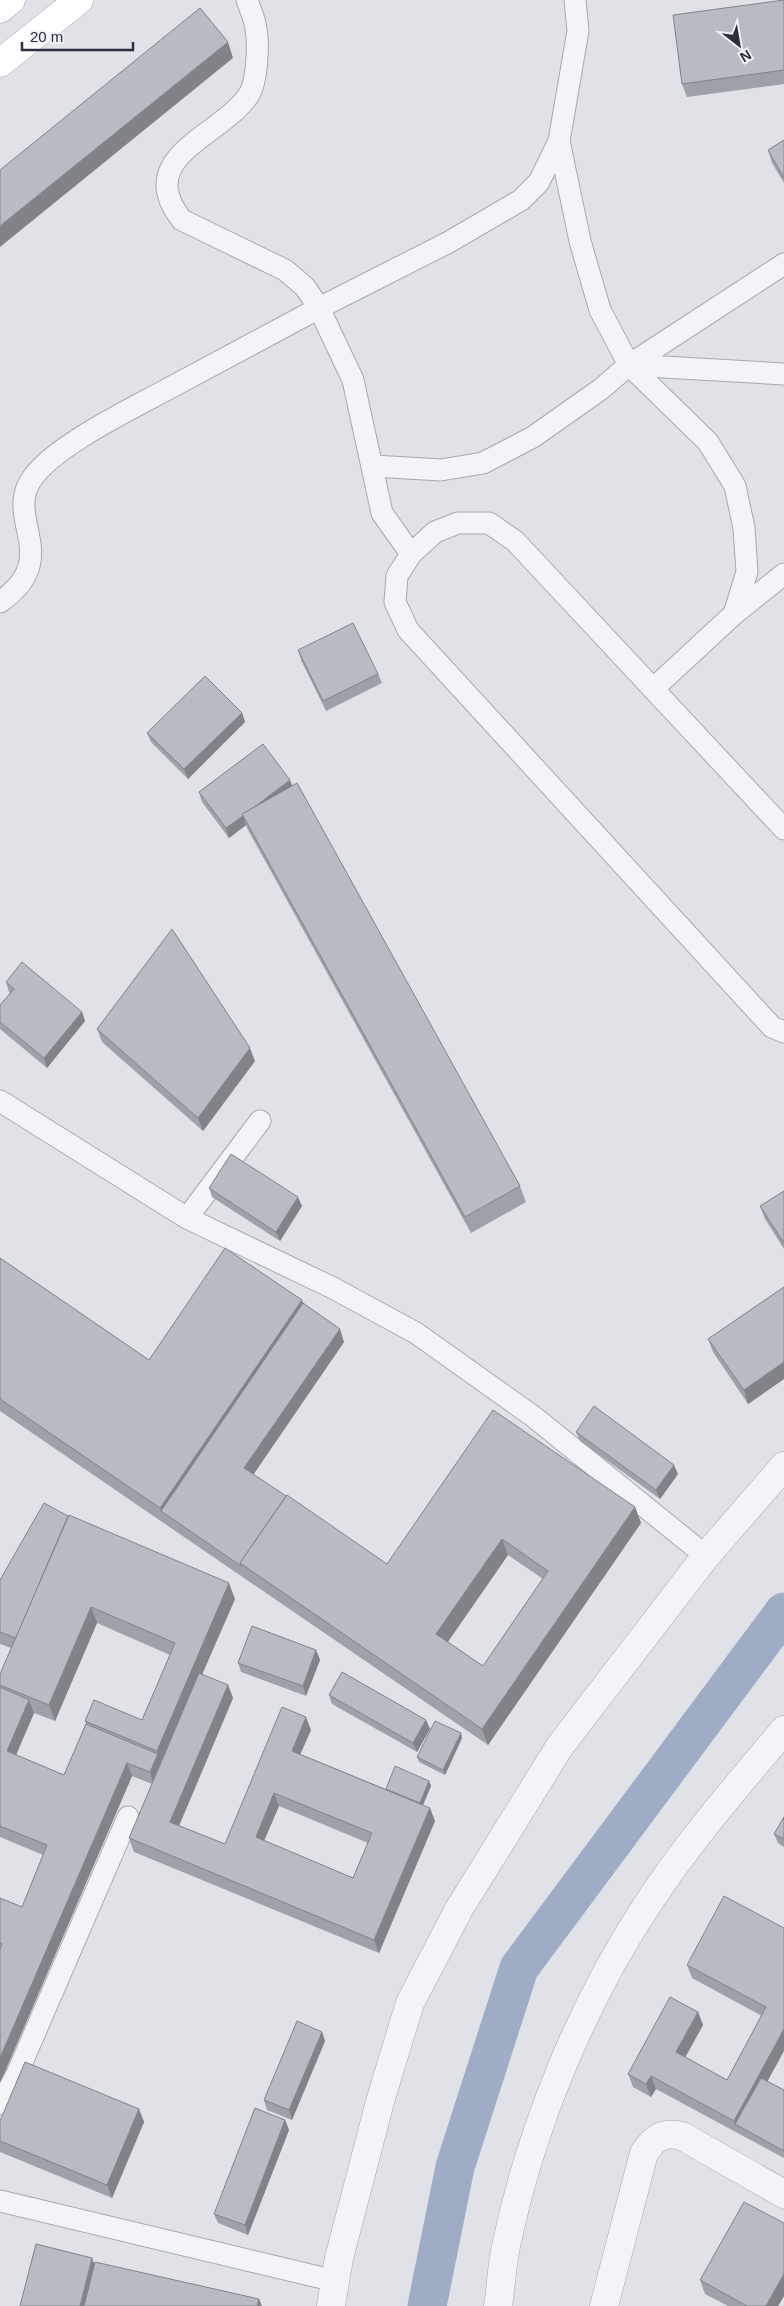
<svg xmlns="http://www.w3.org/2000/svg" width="784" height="2306" font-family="Helvetica,sans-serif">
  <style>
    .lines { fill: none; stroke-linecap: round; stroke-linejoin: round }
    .canal { stroke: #9facc5; stroke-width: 39 }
    .service-casing { stroke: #a6a9b2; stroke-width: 23 }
    .minor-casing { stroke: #a6a9b2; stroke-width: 29 }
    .primary-casing { stroke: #a1a5b3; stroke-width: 29 }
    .service { stroke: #f3f4f7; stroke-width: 21 }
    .minor { stroke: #f3f4f7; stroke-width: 28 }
    .primary { stroke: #fff; stroke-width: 28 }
    .wall { fill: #9ea1a9; fill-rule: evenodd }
    .shaded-wall { fill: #818389 }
    .building { fill: #b8bbc4; stroke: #818389; fill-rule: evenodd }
  </style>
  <rect width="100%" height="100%" fill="#e1e2e8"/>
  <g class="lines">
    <polyline class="canal" points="427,2306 455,2167 519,1968 784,1612"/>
    <defs>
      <g id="service">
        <polyline points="559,141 580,241 600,310 629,365 708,442 735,486 744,528 747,572 734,614 653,689"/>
        <polyline points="629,365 784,374"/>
        <polyline points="373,466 441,470 483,463 533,437 601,389 629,365 784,264"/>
        <polyline points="411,554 382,513 353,380 319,308 449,242 521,200 539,182 559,141 578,31 575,0"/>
        <path d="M0,602C63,558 5,520 31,480C52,447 131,409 166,390C217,363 268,335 319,308L305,287L285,270L182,220C132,157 220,137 248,96C257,84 259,45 256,29C255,19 250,9 247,0"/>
        <polyline points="734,614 784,574"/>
        <polyline points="784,829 515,541 489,523 458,523 435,532 411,554 397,576 395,602 408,630 772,1027 784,1032"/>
        <polyline points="0,1101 187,1218 333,1288 416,1333 534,1417 706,1556"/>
        <polyline points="187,1218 260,1121"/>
        <polyline points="0,2104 17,2074 128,1817"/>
        <polyline points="0,2201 335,2281"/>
      </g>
      <g id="minor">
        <polyline points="331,2306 339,2258 381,2098 410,2003 459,1909 560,1746 706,1556 784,1466"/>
        <path d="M498,2306C501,2286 502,2265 506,2246C531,2127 582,2003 649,1902C689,1841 737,1786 784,1730"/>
        <path d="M604,2306L644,2153C654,2138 664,2131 682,2136L784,2194"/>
      </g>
      <g id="primary">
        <polyline points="0,9 11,0"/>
        <polyline points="0,63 79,0"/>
      </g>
    </defs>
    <use href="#service" class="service-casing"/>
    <use href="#minor" class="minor-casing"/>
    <use href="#primary" class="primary-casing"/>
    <use href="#service" class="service"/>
    <use href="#minor" class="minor"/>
    <use href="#primary" class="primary"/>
  </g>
  <g class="wall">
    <polygon points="784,0 784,84 687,97 682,84"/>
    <polygon points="784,140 784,183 772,163 768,150"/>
    <polygon points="298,650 378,674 382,683 326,711 301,660"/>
    <polygon points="242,713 245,722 188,779 151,742 147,733"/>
    <polygon points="292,786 520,1186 526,1202 471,1233 248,830 246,825 229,838 202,802 199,792"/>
    <polygon points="6,982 82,1012 85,1021 47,1068 0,1029 0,1005 10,993 9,992"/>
    <polygon points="97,1029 255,1061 203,1131 102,1042"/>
    <polygon points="209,1188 302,1206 280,1241 212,1197"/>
    <polygon points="784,1191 784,1249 765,1219 760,1206"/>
    <path d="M0,1258L149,1360L303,1303L344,1342L253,1474L387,1564L635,1507L641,1523L488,1745L0,1411ZM508,1555L543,1579L483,1666L448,1642Z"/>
    <polygon points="784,1287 784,1379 748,1404 713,1352 708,1339"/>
    <polygon points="576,1432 678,1474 660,1499 580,1441"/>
    <path d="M68,1516L235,1599L202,1674L228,1685L233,1698L179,1826L225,1844L311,1730L300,1754L386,1789L429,1781L431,1786L423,1805L435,1821L379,1953L134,1852L129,1838L152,1784L132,1776L0,2083V1898L22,1907L43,1855L0,1837V1674L11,1648L0,1644V1580ZM97,1623L170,1655L142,1720L85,1721L86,1724L64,1775L16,1755L34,1713L55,1721ZM279,1806L368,1843L353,1878L264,1841Z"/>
    <polygon points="316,1650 320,1660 306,1696 241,1672 238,1663"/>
    <polygon points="329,1695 426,1720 430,1729 417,1752 332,1704"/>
    <polygon points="462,1738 445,1775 419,1762 417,1757"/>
    <polygon points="784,1817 784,1847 778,1843 774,1834"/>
    <polygon points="784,1928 768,2081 784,2090 784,2158 656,2089 651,2097 633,2087 628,2074 698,2012 703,2025 685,2057 727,2080 762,2016 692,1978 687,1965"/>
    <polygon points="322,2032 325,2041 292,2120 267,2110 264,2100"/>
    <polygon points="139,2109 144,2122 112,2198 0,2152 0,2121"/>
    <polygon points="285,2120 289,2130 248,2235 218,2223 214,2214"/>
    <polygon points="784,2223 784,2296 778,2306 728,2306 705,2294 700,2280"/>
  </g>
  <g class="shaded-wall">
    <polygon points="228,42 233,58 0,247 0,226"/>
    <polygon points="242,713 245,722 188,779 184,769"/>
    <polygon points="290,780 294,790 243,816"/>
    <polygon points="243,816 246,825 229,838 226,828"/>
    <polygon points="82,1012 85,1021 47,1068 44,1058"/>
    <polygon points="250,1048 255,1061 203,1131 198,1118"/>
    <polygon points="298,1197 302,1206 280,1241 276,1232"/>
    <polygon points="302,1300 308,1316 161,1511 160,1508"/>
    <polygon points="340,1329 344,1342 249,1481 244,1468"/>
    <polygon points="784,1362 784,1379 748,1404 744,1390"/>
    <polygon points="674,1465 678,1474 660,1499 656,1490"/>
    <polygon points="635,1507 641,1523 488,1745 482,1729"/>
    <polygon points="502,1539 508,1555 442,1650 436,1634"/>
    <polygon points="229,1583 235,1599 154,1785 150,1772 158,1754 157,1751"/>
    <polygon points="91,1607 97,1623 55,1721 49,1705"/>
    <polygon points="316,1650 320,1660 306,1696 303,1686"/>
    <polygon points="228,1685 233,1698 175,1835 170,1822"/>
    <polygon points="29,1700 34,1713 12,1764 7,1751"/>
    <polygon points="306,1717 311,1730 296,1764 292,1751"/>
    <polygon points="426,1720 430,1729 417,1752 413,1743"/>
    <polygon points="461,1733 462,1738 445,1775 443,1770"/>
    <polygon points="127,1763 132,1776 0,2083 0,2058"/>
    <polygon points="429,1781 431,1786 419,1814 417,1809"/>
    <polygon points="274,1793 279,1806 260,1850 256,1837"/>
    <polygon points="430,1808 435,1821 379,1953 374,1940"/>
    <polygon points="698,2012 703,2025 681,2065 676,2052"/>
    <polygon points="784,2029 784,2051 742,2128 735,2124 734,2121"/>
    <polygon points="322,2032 325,2041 292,2120 289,2110"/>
    <polygon points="651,2076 656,2089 651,2097 646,2084"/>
    <polygon points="139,2109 144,2122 112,2198 107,2185"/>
    <polygon points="285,2120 289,2130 248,2235 245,2225"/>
    <polygon points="92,2258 97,2271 88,2306 80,2306"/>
    <polygon points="784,2274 784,2296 778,2306 766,2306"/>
    <polygon points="259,2299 262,2306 257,2306"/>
  </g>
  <g class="building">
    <polygon points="784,0 784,70 682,84 673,15"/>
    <polygon points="200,8 228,42 0,226 0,170"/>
    <polygon points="784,140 784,178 768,150"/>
    <polygon points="353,623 378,674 323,701 298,650"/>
    <polygon points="205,676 242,713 184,769 147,733"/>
    <polygon points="263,744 290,780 253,808 242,814 243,816 226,828 199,792"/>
    <polygon points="297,783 520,1186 465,1217 242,814"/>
    <polygon points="172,929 250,1048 198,1118 97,1029"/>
    <polygon points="22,962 82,1012 44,1058 0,1022 0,1005 14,989 6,982"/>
    <polygon points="231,1154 298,1197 276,1232 209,1188"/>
    <polygon points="784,1191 784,1243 760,1206"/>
    <polygon points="225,1248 302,1300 160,1508 0,1399 0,1258 149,1360"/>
    <polygon points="784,1287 784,1362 744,1390 708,1339"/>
    <polygon points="303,1303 340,1329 244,1468 286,1496 240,1563 241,1566 161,1511"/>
    <polygon points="594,1406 674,1465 656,1490 576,1432"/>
    <path d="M493,1410L635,1507L482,1729L240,1563L287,1495L387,1564ZM502,1539L548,1571L483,1666L436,1634Z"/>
    <polygon points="44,1503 68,1516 16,1638 0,1632 0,1580"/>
    <polygon points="69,1515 229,1583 157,1751 85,1721 94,1700 142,1720 175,1643 91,1607 49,1705 0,1685 0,1674"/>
    <polygon points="252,1626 316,1650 303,1686 238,1663"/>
    <polygon points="342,1672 426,1720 413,1743 329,1695"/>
    <path d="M199,1673L228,1685L170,1822L225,1844L282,1707L306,1717L292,1751L430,1808L374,1940L129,1838ZM274,1793L372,1833L353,1878L256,1837Z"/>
    <polygon points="0,1687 29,1700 7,1751 64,1775 86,1724 158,1754 150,1772 127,1763 0,2058 0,1949 2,1944 0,1943 0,1898 22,1907 47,1845 0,1826"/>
    <polygon points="435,1721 461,1733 443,1770 417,1757"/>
    <polygon points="395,1766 429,1781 420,1803 386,1789"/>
    <polygon points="784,1817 784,1839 774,1834"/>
    <polygon points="724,1896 784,1928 784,2029 734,2121 651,2076 646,2084 628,2074 670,1997 698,2012 676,2052 727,2080 766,2007 687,1965"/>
    <polygon points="297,2021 322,2032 289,2110 264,2100"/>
    <polygon points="25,2062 139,2109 107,2185 0,2141 0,2121"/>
    <polygon points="761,2078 784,2090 784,2151 735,2124"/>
    <polygon points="255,2108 285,2120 245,2225 214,2214"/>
    <polygon points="744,2202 784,2223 784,2274 766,2306 747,2306 700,2280"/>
    <polygon points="36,2244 92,2258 80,2306 20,2306"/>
    <polygon points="95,2262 259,2299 257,2306 84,2306"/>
  </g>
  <g transform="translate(739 45) rotate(149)" stroke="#f0f1f6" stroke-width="4" paint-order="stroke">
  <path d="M0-4L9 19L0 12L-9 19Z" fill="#2a2f3e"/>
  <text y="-8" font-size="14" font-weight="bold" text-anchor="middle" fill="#2a2f3e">N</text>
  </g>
  <path d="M22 42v8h111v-8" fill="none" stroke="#2a2f3e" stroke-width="2.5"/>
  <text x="30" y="42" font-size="15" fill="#2a2f3e" stroke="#f0f1f6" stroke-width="4" paint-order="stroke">20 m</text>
</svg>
